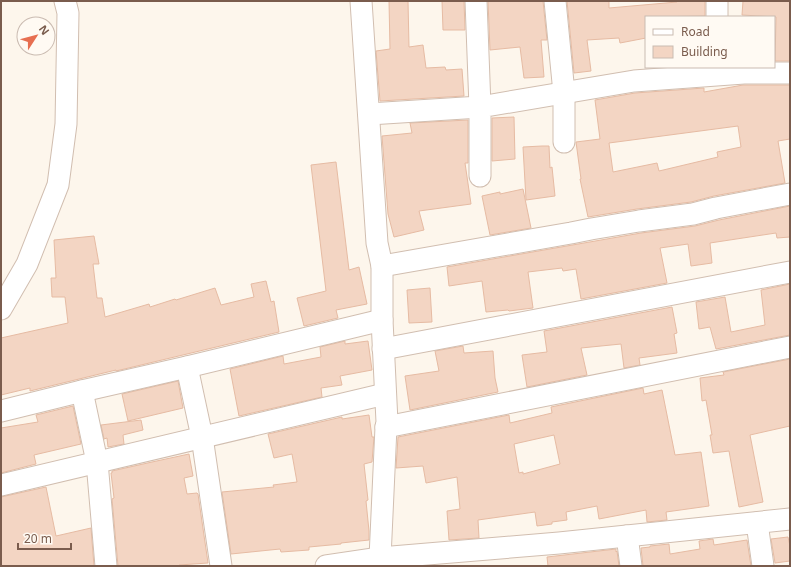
<svg xmlns="http://www.w3.org/2000/svg" width="791" height="567" font-family="'Noto Sans',sans-serif">
  <style>
    .building { fill: #f3d5c3; stroke: #e6bba3; fill-rule: evenodd }
    .lines { fill: none; stroke-linecap: round; stroke-linejoin: round }
    .street-casing { stroke: #d1beb0; stroke-width: 23 }
    .street { stroke: #fff; stroke-width: 21 }
  </style>
  <rect width="100%" height="100%" fill="#fdf6ec"/>
  <g class="building">
    <polygon points="389,1 408,1 409,47 423,45 426,68 445,67 446,70 462,69 464,96 380,101 376,51 390,49"/>
    <polygon points="442,1 464,1 465,30 443,30"/>
    <polygon points="488,1 543,1 547,40 541,40 544,77 524,78 520,47 490,50"/>
    <polygon points="567,1 609,1 609,8 677,2 677,1 705,1 705,16 646,17 646,38 620,43 619,38 587,40 591,71 574,73"/>
    <polygon points="743,1 790,1 790,61 775,61 776,17 742,15"/>
    <path d="M743,85H790V139L778,141L785,183L714,196L691,202L637,209L588,217L580,179H581L576,142L600,139L595,100L635,93L704,88V92ZM738,126L741,147L717,152L718,157L659,171L657,163L613,172L609,143Z"/>
    <polygon points="514,117 515,159 492,161 492,118"/>
    <polygon points="468,120 468,163 465,163 471,204 419,211 424,230 394,237 388,214 382,136 412,133 410,123"/>
    <polygon points="542,146 549,146 550,168 552,167 555,196 526,200 523,147"/>
    <polygon points="336,162 349,270 359,267 367,304 336,310 338,318 304,326 297,298 326,291 311,165"/>
    <polygon points="523,189 531,228 490,235 482,196 500,192 500,194"/>
    <polygon points="790,206 790,237 777,238 776,233 710,243 712,263 691,266 688,244 660,248 667,283 581,299 576,269 563,271 562,268 528,272 533,308 509,311 508,310 486,312 482,281 449,286 447,267 641,233 695,226 719,220"/>
    <polygon points="94,236 99,264 93,264 97,298 102,298 105,317 149,304 150,307 175,299 176,300 215,288 221,305 254,297 251,284 266,281 271,302 274,301 279,332 116,371 116,370 30,391 30,388 1,395 1,338 68,323 65,297 52,297 51,278 56,278 54,240"/>
    <polygon points="790,284 790,335 716,349 710,327 699,329 696,302 725,297 731,332 765,325 761,290"/>
    <polygon points="430,288 432,322 409,323 407,290"/>
    <polygon points="672,307 677,333 674,334 677,353 639,358 640,365 624,368 621,344 581,348 587,375 527,387 522,355 547,352 544,331"/>
    <polygon points="345,341 345,344 368,341 372,370 340,376 342,385 321,388 322,397 239,416 230,369 283,356 284,364 321,357 320,347"/>
    <polygon points="463,346 464,353 493,351 495,378 498,392 410,410 405,376 439,371 435,351"/>
    <polygon points="790,359 790,426 750,435 763,502 739,507 729,451 713,453 710,435 712,435 706,400 702,401 700,378 724,375 723,372"/>
    <polygon points="178,381 183,408 128,421 122,394"/>
    <path d="M643,388L644,394L662,390L675,455L701,452L709,506L666,512L667,520L647,522L646,510L599,519L597,506L566,512L567,520L552,522V524L537,526L535,512L478,520L479,538L449,540L447,511L460,509L457,477L426,483L423,466L396,468L398,437L509,415L510,423L552,413L551,407ZM554,435L560,464L523,474V472L519,473L514,444Z"/>
    <polygon points="73,406 81,444 34,455 36,464 1,473 1,428 38,422 36,415"/>
    <polygon points="369,415 372,437 374,437 372,462 364,464 368,500 366,501 369,531 369,540 341,543 341,544 309,547 309,550 281,552 280,549 231,554 222,492 274,487 273,485 297,482 292,454 274,458 268,434 342,417 342,419"/>
    <polygon points="141,420 143,430 123,435 124,444 108,447 107,438 104,439 101,425"/>
    <polygon points="189,454 193,476 184,478 187,494 197,493 198,494 208,563 179,565 179,566 118,566 112,499 114,498 111,473 112,473 112,471 152,462"/>
    <polygon points="46,487 56,536 91,528 94,566 1,566 1,497"/>
    <polygon points="788,537 790,546 790,561 775,563 771,539"/>
    <polygon points="713,539 714,545 747,540 751,566 643,566 641,548 650,547 650,546 669,544 670,554 700,549 699,541"/>
    <polygon points="616,549 616,552 617,551 619,566 548,566 547,557"/>
  </g>
  <g class="lines">
    <defs>
      <g id="street">
        <polyline points="361,1 377,243 382,266 382,320 387,422 386,427 380,558"/>
        <polyline points="555,1 564,93 564,142"/>
        <polyline points="717,1 717,17"/>
        <polyline points="369,114 480,107 476,1"/>
        <polyline points="480,176 480,107 634,81 744,73 790,73"/>
        <polyline points="382,266 571,233 591,229 639,221 693,214 716,208 790,194"/>
        <polyline points="1,309 27,264 58,185 66,124 68,13 65,1"/>
        <polyline points="383,349 790,272"/>
        <polyline points="187,367 202,437 221,566"/>
        <polyline points="82,391 97,462 106,566"/>
        <polyline points="1,411 82,391 187,367 382,320"/>
        <polyline points="386,427 790,347"/>
        <polyline points="1,485 385,394"/>
        <polyline points="757,523 763,566"/>
        <polyline points="627,536 631,566"/>
        <polyline points="326,566 380,558 559,543 790,519"/>
      </g>
    </defs>
    <use href="#street" class="street-casing"/>
    <use href="#street" class="street"/>
  </g>
  <rect width="791" height="567" fill="none" stroke="#7a5c4d" stroke-width="4"/>
  <rect x="645" y="16" width="130" height="52" fill="#fffaf3" stroke="#cabbb1"/>
  <rect x="653" y="29" width="20" height="6" fill="#ffffff" stroke="#cabbb1"/>
  <text x="681" y="36" font-size="12" fill="#7a5c4d">Road</text>
  <rect x="653" y="46" width="20" height="12" fill="#f3d5c3" stroke="#cabbb1"/>
  <text x="681" y="56" font-size="12" fill="#7a5c4d">Building</text>
  <g transform="translate(36 36) rotate(54)"><circle r="19" fill="#fffaf3" stroke="#cabbb1"/>
  <path d="M0-3L7 15L0 10L-7 15Z" fill="#e76f51"/>
  <text y="-6" font-size="11" font-weight="bold" text-anchor="middle" fill="#7a5c4d">N</text>
  </g>
  <path d="M18 543v6h53v-6" fill="none" stroke="#7a5c4d" stroke-width="2"/>
  <text x="24" y="543" font-size="12" fill="#7a5c4d" stroke="#fffaf3" stroke-width="3" paint-order="stroke">20 m</text>
</svg>
